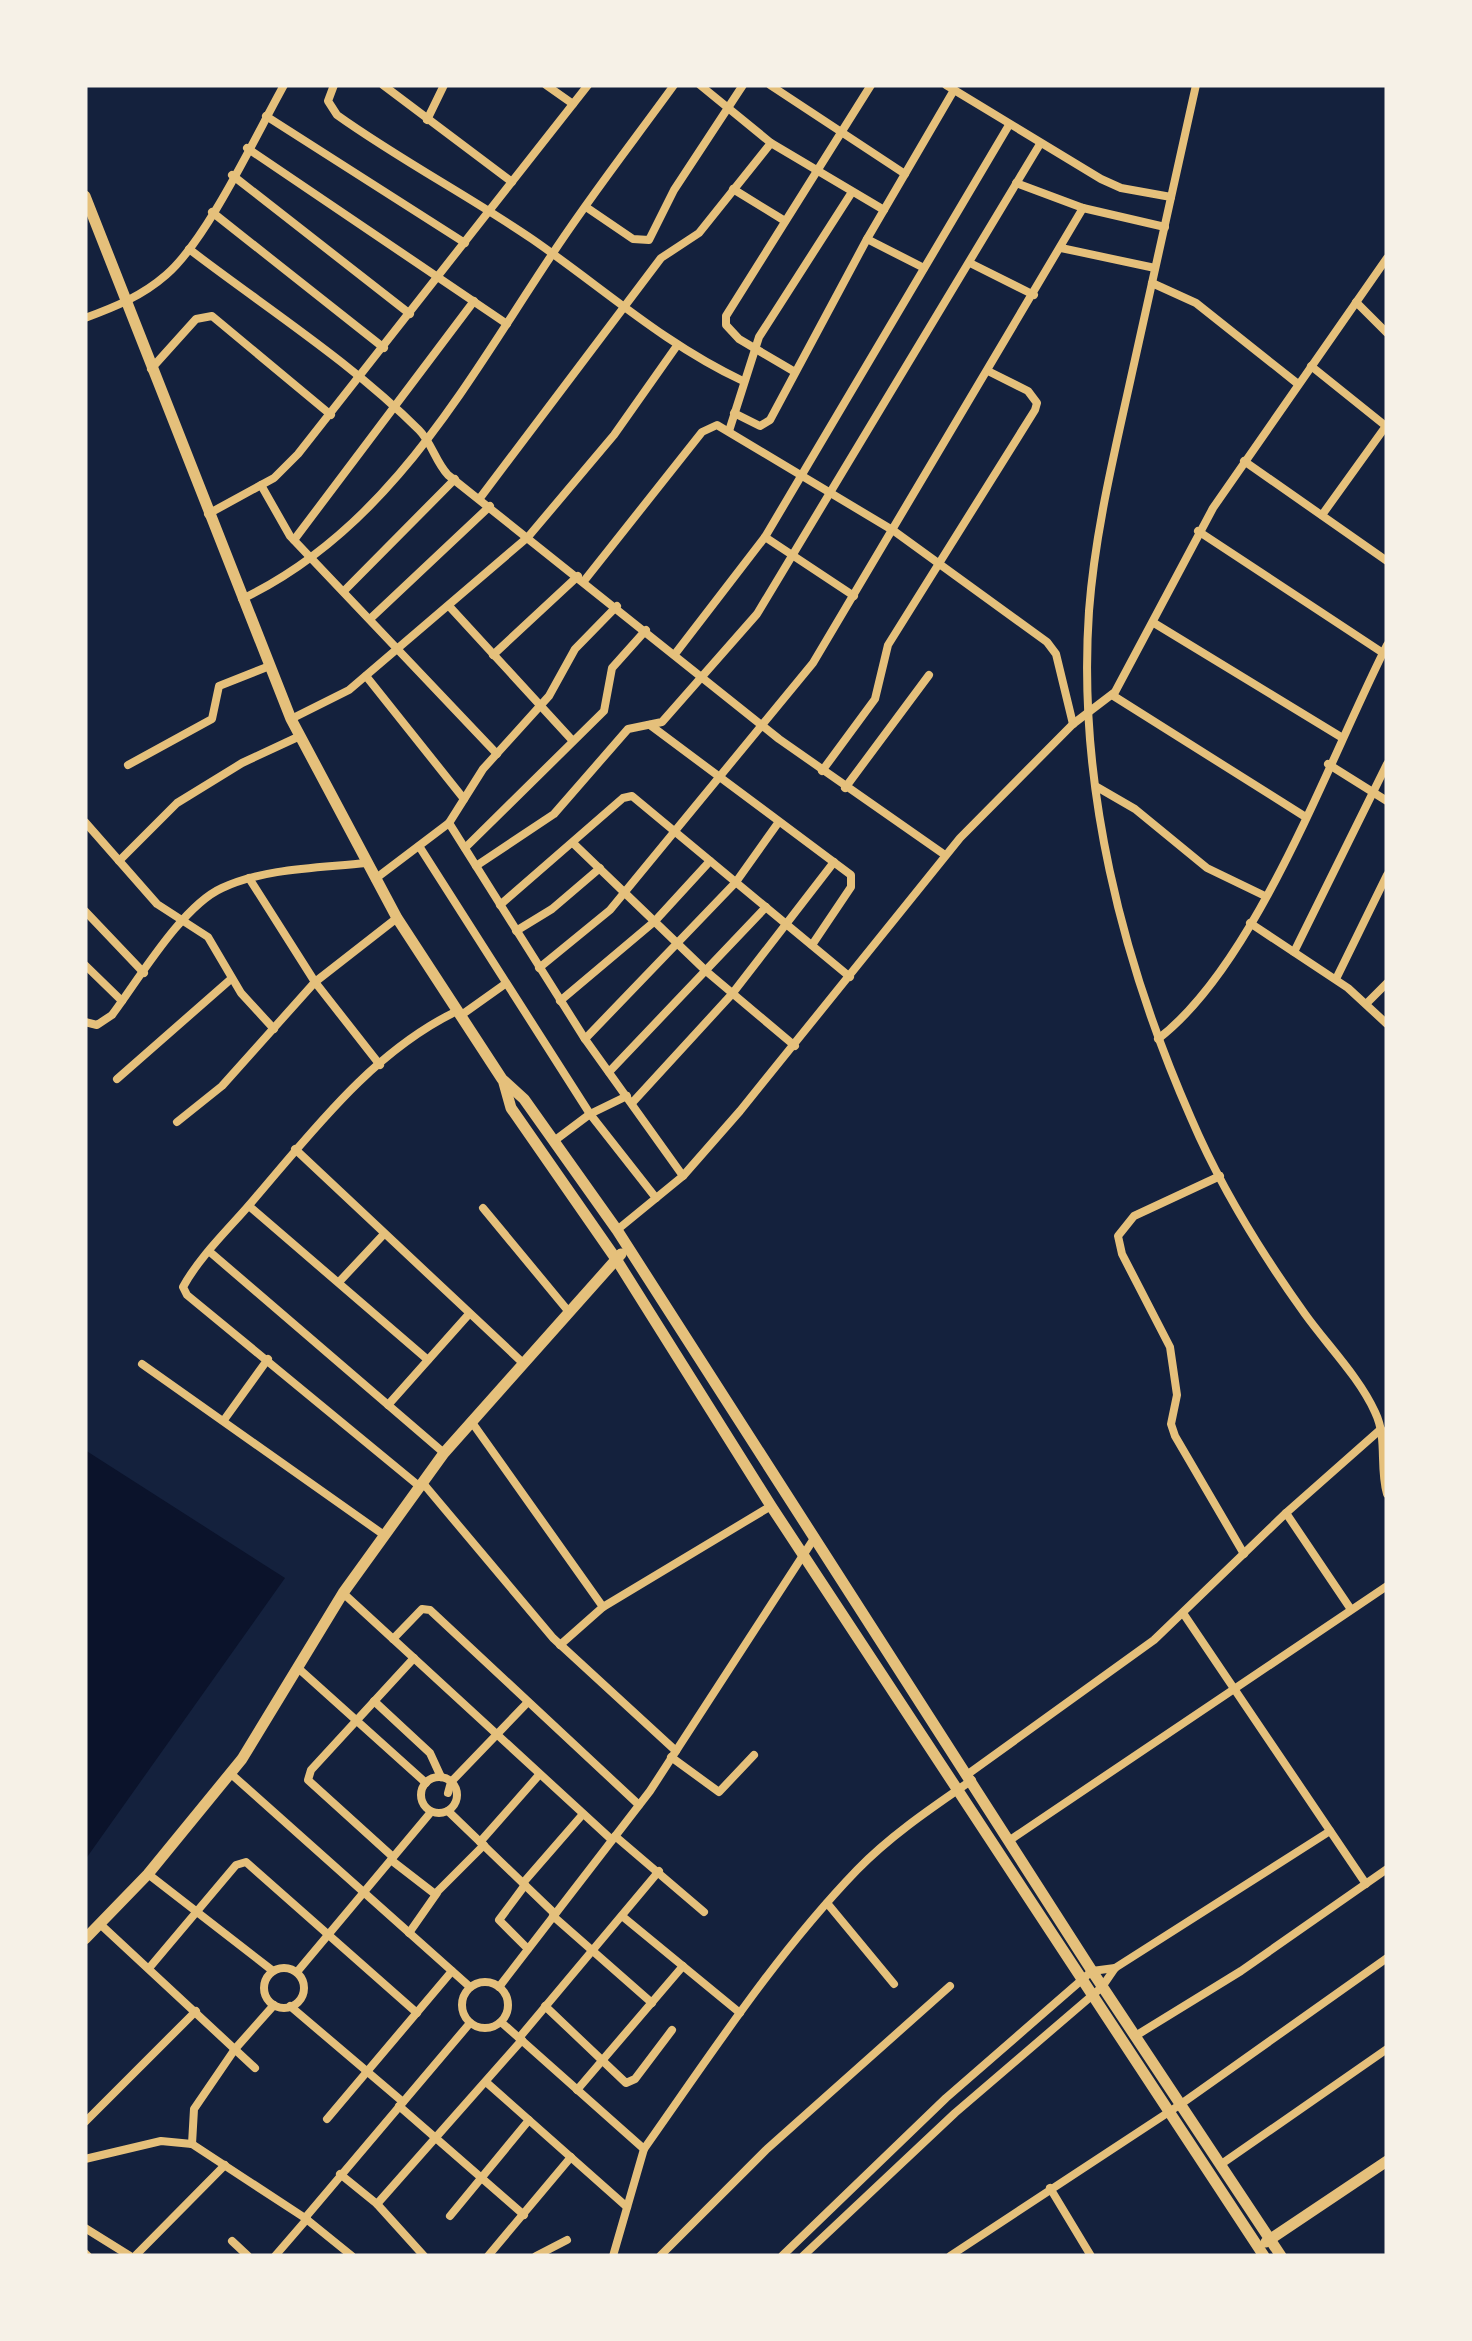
<svg xmlns="http://www.w3.org/2000/svg" width="1472" height="2341" font-family="'Open Sans',sans-serif">
  <style>
    .water { fill: #0b132b }
    .lines { fill: none; stroke-linecap: round; stroke-linejoin: round }
    .minor { stroke: #e5c07b; stroke-width: 8 }
    .trunk { stroke: #e5c07b; stroke-width: 11 }
  </style>
  <rect width="100%" height="100%" fill="#14213d"/>
  <polygon class="water" points="85,1450 285,1578 85,1860"/>
  <g class="lines">
    <g class="minor">
      <path d="M334,85L328,101L337,115C400,160 469,196 532,239C603,288 664,344 743,381"/>
      <polyline points="383,85 512,182"/>
      <polyline points="546,85 573,104"/>
      <polyline points="700,85 771,143 884,210"/>
      <polyline points="770,85 905,174"/>
      <polyline points="946,85 1101,179 1121,188 1171,197"/>
      <path d="M1196,85C1175,181 1153,277 1132,373C1115,451 1095,531 1089,611C1077,784 1122,961 1191,1118C1220,1186 1262,1254 1305,1314C1328,1346 1359,1377 1375,1412C1388,1439 1379,1466 1387,1494"/>
      <polyline points="266,116 465,243"/>
      <polyline points="427,120 444,85"/>
      <polyline points="247,148 507,324"/>
      <polyline points="232,175 410,314"/>
      <polyline points="1016,183 1083,208 1165,227"/>
      <polyline points="733,189 785,221"/>
      <polyline points="586,207 633,239 649,240 674,190 743,85"/>
      <polyline points="212,212 384,348"/>
      <polyline points="867,239 924,268"/>
      <polyline points="1061,248 1155,268"/>
      <path d="M189,249C266,308 351,362 419,430C432,443 435,461 448,475L779,739L945,855"/>
      <polyline points="970,263 1034,295"/>
      <polyline points="1152,283 1196,303 1298,384"/>
      <polyline points="1356,302 1387,333"/>
      <path d="M85,318C115,307 142,296 166,275C207,240 256,135 284,85"/>
      <polyline points="1311,366 1387,427"/>
      <polyline points="151,369 196,319 212,316 331,415"/>
      <polyline points="795,372 739,339 726,325 726,316 871,85"/>
      <polyline points="734,413 760,426 770,420 867,239 954,90"/>
      <polyline points="729,431 759,337 852,192"/>
      <polyline points="1244,461 1387,561"/>
      <polyline points="261,485 290,536 497,754"/>
      <polyline points="480,498 661,258 699,233 771,143"/>
      <polyline points="208,514 274,478 298,454 588,85"/>
      <polyline points="1322,515 1386,426"/>
      <polyline points="1198,531 1383,653"/>
      <polyline points="765,537 854,596"/>
      <polyline points="294,540 474,301"/>
      <polyline points="584,581 702,432 717,425 894,531 1047,642 1056,654 1073,724"/>
      <polyline points="344,591 455,479"/>
      <path d="M242,599C387,530 464,387 549,259C588,199 632,143 674,85"/>
      <polyline points="449,606 572,740"/>
      <polyline points="370,619 490,506"/>
      <polyline points="1154,623 1341,737"/>
      <polyline points="675,654 765,537 1009,125"/>
      <polyline points="493,655 578,576"/>
      <polyline points="366,676 464,799"/>
      <polyline points="1112,695 1304,816"/>
      <polyline points="291,719 349,690 528,537 614,435 676,347"/>
      <polyline points="650,725 851,875 851,887 812,945"/>
      <polyline points="1328,764 1387,801"/>
      <polyline points="128,765 212,719 219,686 267,667"/>
      <polyline points="822,771 875,699 888,645 1035,410 1037,403 1028,391 990,372"/>
      <polyline points="1097,787 1135,809 1207,868 1265,896"/>
      <polyline points="845,788 929,675"/>
      <polyline points="85,822 157,904 208,937 241,993 274,1029"/>
      <polyline points="449,823 585,1039 683,1176"/>
      <polyline points="574,844 706,971 795,1046"/>
      <polyline points="419,846 590,1114 656,1198"/>
      <polyline points="465,848 604,711 612,668 646,630"/>
      <polyline points="119,861 177,803 242,763 300,736"/>
      <polyline points="476,866 554,814 628,729 662,722 757,614 1040,144"/>
      <polyline points="249,878 315,982 380,1065"/>
      <polyline points="375,879 449,823 483,769 549,696 575,649 617,606"/>
      <polyline points="500,905 623,798 632,796 850,977"/>
      <polyline points="85,911 144,973"/>
      <polyline points="1250,923 1348,988 1387,1024"/>
      <polyline points="516,931 552,909 600,868"/>
      <polyline points="1294,952 1387,764"/>
      <polyline points="85,965 122,1001"/>
      <polyline points="539,968 610,910 813,663 1083,208"/>
      <polyline points="1336,979 1387,875"/>
      <polyline points="560,1001 655,921 710,861"/>
      <polyline points="1367,1003 1387,983"/>
      <polyline points="460,1016 505,984"/>
      <path d="M85,1022L97,1025L112,1015C139,979 182,906 222,888C265,868 319,868 366,863"/>
      <polyline points="585,1039 736,882 778,823"/>
      <path d="M1158,1039C1257,963 1329,759 1387,645"/>
      <polyline points="609,1072 766,907"/>
      <polyline points="117,1079 231,979"/>
      <polyline points="632,1103 732,994 834,862"/>
      <polyline points="177,1122 222,1086 315,982 397,918"/>
      <polyline points="554,1141 590,1114 627,1096"/>
      <polyline points="295,1149 524,1364"/>
      <polyline points="1220,1176 1134,1216 1118,1236 1122,1254 1170,1347 1177,1395 1171,1424 1175,1436 1244,1554"/>
      <polyline points="249,1206 428,1360"/>
      <polyline points="483,1208 569,1312"/>
      <polyline points="617,1230 683,1176 740,1111 960,838 1073,724 1115,692 1213,508 1387,258"/>
      <polyline points="210,1252 444,1453"/>
      <polyline points="339,1282 384,1234"/>
      <polyline points="142,1364 384,1535"/>
      <polyline points="388,1405 469,1314"/>
      <polyline points="224,1420 268,1359"/>
      <polyline points="471,1421 603,1607 560,1645"/>
      <polyline points="422,1482 553,1638 676,1751"/>
      <path d="M419,1486L187,1295L183,1287C201,1254 232,1226 256,1197C315,1128 374,1051 457,1011"/>
      <polyline points="1286,1513 1381,1429"/>
      <polyline points="343,1593 612,1840"/>
      <polyline points="603,1607 771,1506"/>
      <polyline points="1183,1613 1366,1884"/>
      <polyline points="393,1639 422,1609 430,1610 639,1805"/>
      <polyline points="298,1668 426,1783"/>
      <polyline points="374,1701 430,1753 441,1777"/>
      <polyline points="671,1757 719,1792 754,1755"/>
      <polyline points="230,1773 470,1987"/>
      <polyline points="968,1774 1154,1640 1286,1513 1350,1608"/>
      <circle cx="439" cy="1795" r="18"/>
      <polyline points="448,1793 451,1782 527,1703"/>
      <polyline points="448,1811 555,1914"/>
      <polyline points="615,1836 704,1912"/>
      <polyline points="1010,1840 1387,1586"/>
      <polyline points="480,1842 539,1775"/>
      <polyline points="393,1857 308,1780 311,1770 414,1658"/>
      <polyline points="391,1860 435,1894 484,1845"/>
      <polyline points="148,1874 273,1971"/>
      <polyline points="523,1883 583,1814"/>
      <polyline points="525,1885 499,1920 528,1949"/>
      <polyline points="827,1903 894,1984"/>
      <polyline points="553,1916 652,2003"/>
      <polyline points="622,1916 740,2013"/>
      <polyline points="100,1924 255,2068"/>
      <polyline points="409,1933 437,1893"/>
      <polyline points="150,1967 236,1865 246,1862 417,2013"/>
      <circle cx="284" cy="1988" r="20"/>
      <polyline points="297,1972 431,1812"/>
      <circle cx="485" cy="2005" r="23"/>
      <polyline points="499,1987 650,1791 815,1537"/>
      <polyline points="290,2006 403,2102"/>
      <polyline points="545,2006 626,2083 635,2079 672,2030"/>
      <path d="M501,2022L644,2149C711,2054 776,1954 857,1870C891,1835 933,1807 972,1780"/>
      <polyline points="1137,2035 1241,1971 1387,1869"/>
      <polyline points="519,2038 659,1871"/>
      <polyline points="486,2082 627,2207"/>
      <polyline points="577,2090 683,1966"/>
      <polyline points="399,2106 524,2215"/>
      <polyline points="327,2119 452,1971"/>
      <polyline points="85,2122 196,2011"/>
      <polyline points="192,2144 194,2109 235,2049 274,2005"/>
      <polyline points="85,2159 161,2141 192,2144 305,2218"/>
      <polyline points="1220,2165 1387,2049"/>
      <polyline points="340,2174 377,2204 424,2256"/>
      <polyline points="1050,2188 1091,2256"/>
      <polyline points="377,2204 522,2040"/>
      <polyline points="450,2216 529,2120"/>
      <polyline points="85,2228 130,2256"/>
      <polyline points="232,2241 248,2256"/>
      <polyline points="85,2253 88,2256"/>
      <polyline points="135,2256 225,2165"/>
      <polyline points="275,2256 307,2219"/>
      <polyline points="352,2256 305,2218 470,2023"/>
      <polyline points="488,2256 571,2157"/>
      <polyline points="536,2256 567,2240"/>
      <polyline points="613,2256 644,2149"/>
      <polyline points="660,2256 767,2149 950,1986"/>
      <polyline points="782,2256 946,2098 1092,1971 1115,1968"/>
      <polyline points="803,2256 955,2113 1102,1987 1115,1968 1330,1831"/>
      <polyline points="950,2256 1181,2104 1387,1958"/>
    </g>
    <g class="trunk">
      <polyline points="85,196 291,719 397,918 502,1079 524,1099 617,1230 1092,1971 1281,2256"/>
      <polyline points="504,1083 511,1108 616,1259 771,1506 1264,2256"/>
      <polyline points="85,1939 148,1874 242,1759 343,1593 444,1453 621,1254"/>
      <polyline points="1266,2242 1387,2161"/>
    </g>
  </g>
  <rect width="1472" height="2341" fill="none" stroke="#f6f1e7" stroke-width="175"/>
</svg>
